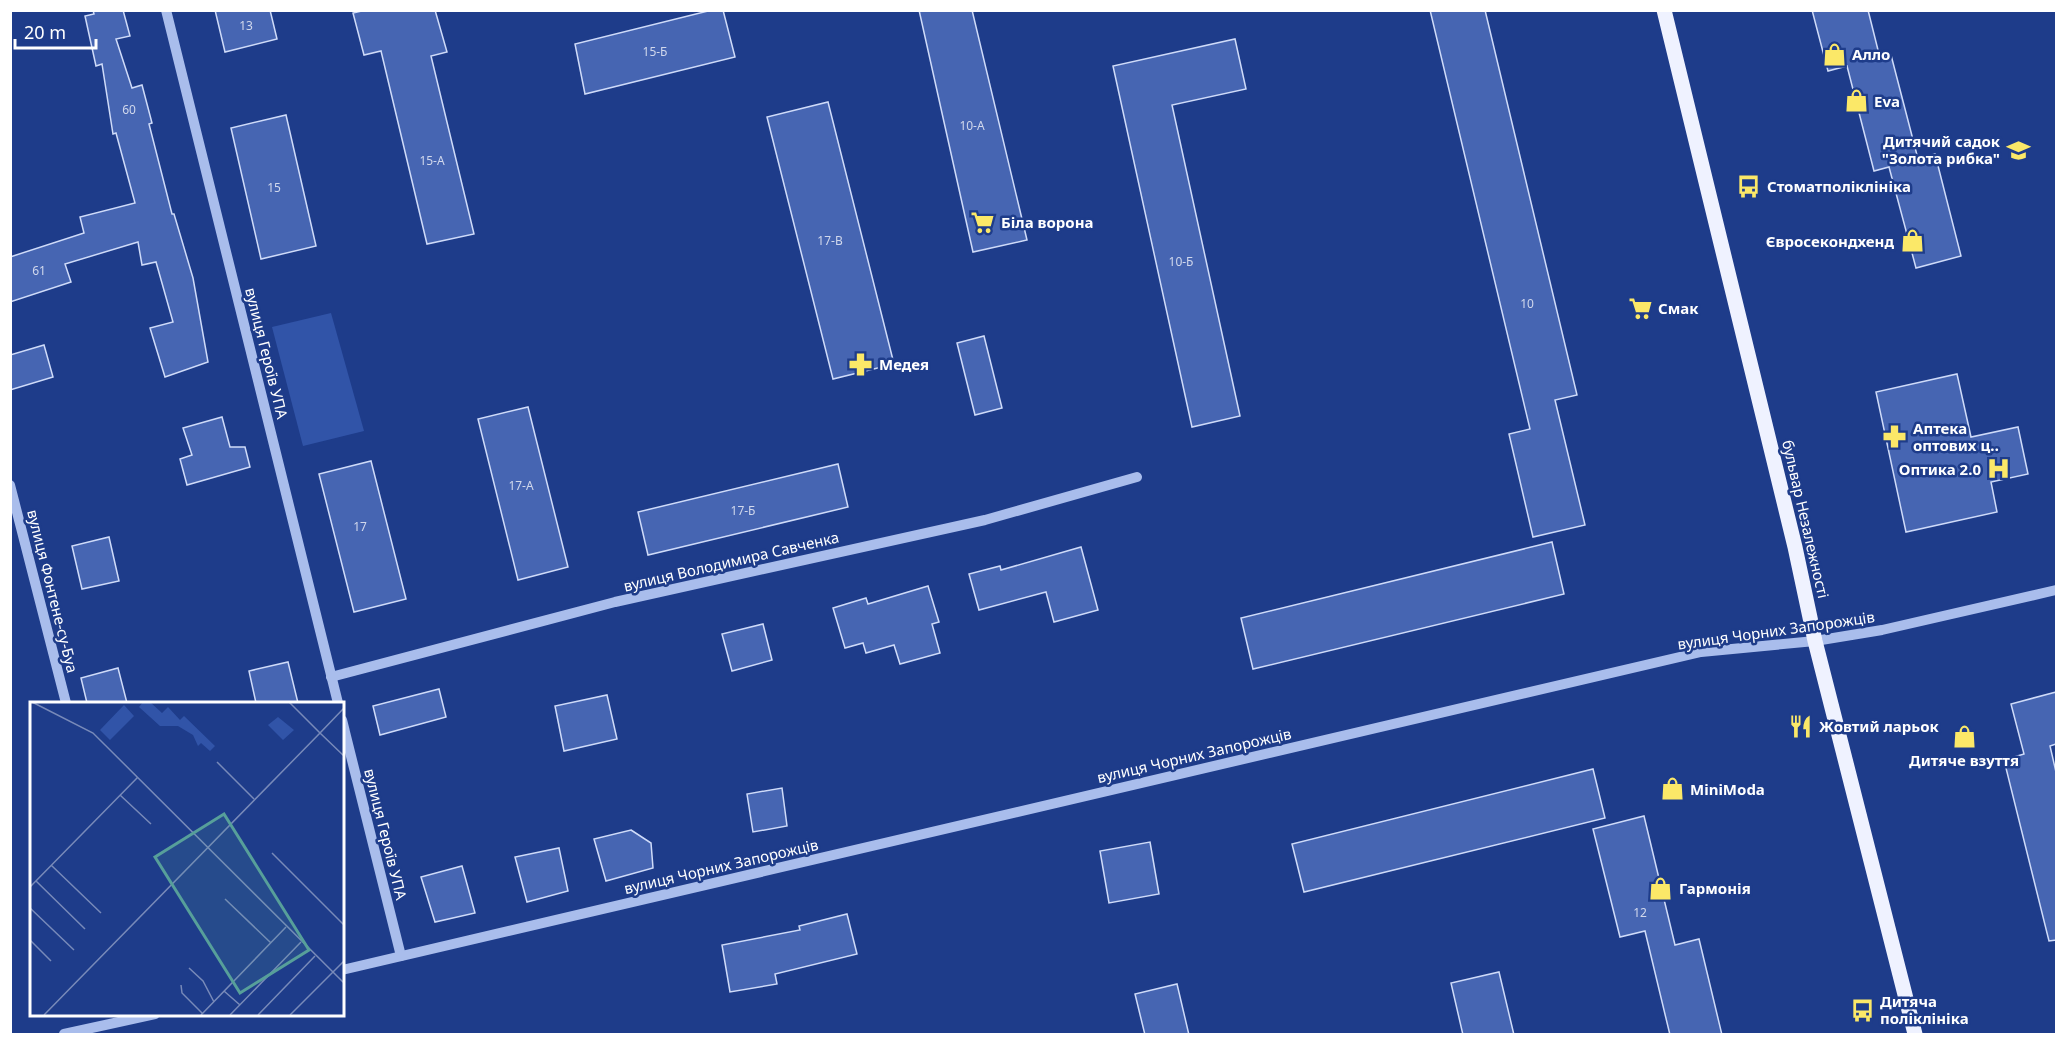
<svg xmlns="http://www.w3.org/2000/svg" width="2067" height="1045" font-family="'Noto Sans',sans-serif">
  <style>
    .green { fill: #3154a8 }
    .building { fill: #4665b2; stroke: #cfdbf9; stroke-width: 1.5 }
    .lines { fill: none; stroke-linecap: round; stroke-linejoin: round }
    .minor { stroke: #a9bdec; stroke-width: 10 }
    .major { stroke: #eff2ff; stroke-width: 15 }
    .labels { text-anchor: middle; dominant-baseline: central; stroke-width: 5; stroke-linejoin: round; paint-order: stroke }
    .number-label { font-size: 12px; fill: #d1d8ec }
    .poi-label { font-size: 15px; font-weight: bold; fill: #fff; stroke: #1e3c8a; text-anchor: start }
    .street-label { font-size: 15px; fill: #fff; stroke: #1e3c8a }
    .inset-road { fill: none; stroke: #788ab9; stroke-width: 1.5 }
    .view { fill: #579f9a; fill-opacity: 0.15; stroke: #579f9a; stroke-width: 3 }
    .inset-edge { fill: none; stroke: #fff; stroke-width: 3 }
  </style>
  <rect width="100%" height="100%" fill="#1e3c8a"/>
  <polygon class="green" points="331,313 364,431 303,446 272,327"/>
  <g class="building">
    <polygon points="93,10 123,10 130,36 116,39 132,88 142,85 152,123 149,124 172,214 174,214 193,278 208,362 165,377 150,328 173,322 156,262 142,265 138,242 65,264 71,282 10,302 10,257 84,233 80,217 135,203 116,133 113,134 102,64 96,66 85,16 94,14"/>
    <polygon points="215,10 270,10 277,39 225,52"/>
    <polygon points="366,10 435,10 447,52 431,56 474,234 427,244 381,51 364,55 353,13"/>
    <polygon points="712,10 723,10 735,57 585,94 575,44"/>
    <polygon points="919,10 972,10 1027,240 973,252"/>
    <polygon points="1430,10 1485,10 1577,395 1555,400 1585,525 1533,537 1509,434 1530,429"/>
    <polygon points="1812,10 1868,10 1880,58 1891,55 1918,159 1935,154 1961,256 1916,268 1889,167 1874,171 1847,66 1828,71"/>
    <polygon points="1235,39 1246,89 1172,105 1240,416 1192,427 1113,66"/>
    <polygon points="828,102 894,364 833,379 767,117"/>
    <polygon points="286,115 316,246 261,259 231,128"/>
    <polygon points="984,336 1002,408 975,415 957,343"/>
    <polygon points="44,345 53,377 10,390 10,355"/>
    <polygon points="1957,374 1971,437 2018,427 2028,474 1991,482 1997,512 1906,532 1876,392"/>
    <polygon points="528,407 568,567 518,580 478,419"/>
    <polygon points="222,417 230,447 245,447 250,467 187,485 180,459 192,455 183,428"/>
    <polygon points="371,461 406,599 354,612 319,474"/>
    <polygon points="838,464 848,507 648,555 638,512"/>
    <polygon points="109,537 119,581 82,589 72,546"/>
    <polygon points="1552,542 1564,594 1253,669 1241,618"/>
    <polygon points="1081,547 1098,610 1054,622 1046,592 979,610 969,574 1000,566 1001,570"/>
    <polygon points="928,586 939,622 932,624 940,653 900,664 894,645 866,653 863,643 845,648 833,608 866,598 868,604"/>
    <polygon points="763,624 772,660 732,671 722,634"/>
    <polygon points="288,662 298,703 256,703 249,671"/>
    <polygon points="118,668 127,703 87,703 81,678"/>
    <polygon points="439,689 446,717 380,735 373,706"/>
    <polygon points="2056,692 2056,744 2050,746 2056,772 2056,940 2049,941 2004,760 2024,754 2011,704"/>
    <polygon points="607,695 617,739 564,751 555,706"/>
    <polygon points="1593,769 1605,818 1304,892 1292,844"/>
    <polygon points="782,788 787,826 753,832 747,794"/>
    <polygon points="1644,816 1675,945 1699,939 1722,1035 1670,1035 1645,931 1620,937 1593,829"/>
    <polygon points="631,830 651,843 653,868 606,881 594,839"/>
    <polygon points="1150,842 1159,894 1109,903 1100,851"/>
    <polygon points="559,848 568,891 527,902 515,857"/>
    <polygon points="462,866 475,913 435,922 421,877"/>
    <polygon points="847,914 857,954 775,974 777,984 730,992 722,945 800,930 799,926"/>
    <polygon points="1499,972 1514,1035 1463,1035 1451,983"/>
    <polygon points="1177,984 1189,1035 1145,1035 1135,994"/>
  </g>
  <g class="lines">
    <g class="minor">
      <polyline points="166,10 338,703"/>
      <polyline points="10,485 66,703"/>
      <polyline points="331,677 615,602 985,520 1137,477"/>
      <polyline points="342,720 401,956"/>
      <polyline points="342,970 1701,652 1815,641 1882,630 2056,590"/>
      <polyline points="64,1034 155,1014"/>
    </g>
    <polyline class="major" points="1664,10 1795,547 1815,641 1915,1034"/>
  </g>
  <defs>
    <symbol id="shop-bare" viewBox="-9 -9 18 18"><path d="M-5-2.5h2.3a2.7 3.5 0 0 1 5.4 0H5L5.5 6h-11ZM-1.5-2.5h3a1.5 2.3 0 0 0-3 0Z" fill="#fbe868" stroke="#1e3c8a" stroke-width="2.5" paint-order="stroke"/></symbol>
    <symbol id="school-bare" viewBox="-9 -9 18 18"><path d="M0-5L7-2L0 1L-7-2ZM-4 1L0 2.5L4 1V4Q0 6-4 4Z" fill="#fbe868" stroke="#1e3c8a" stroke-width="2.5" paint-order="stroke"/></symbol>
    <symbol id="bus-bare" viewBox="-9 -9 18 18"><path d="M-5-6H5V4H4V6H2V4H-2V6H-4V4H-5ZM-3.5-4V0h7V-4ZM-3.5 1.2v1.5H-2V1.2ZM2 1.2v1.5H3.5V1.2Z" fill="#fbe868" stroke="#1e3c8a" stroke-width="2.5" paint-order="stroke"/></symbol>
    <symbol id="supermarket-bare" viewBox="-9 -9 18 18"><path d="M-6-5.5h2.5l.6 2H6L4.5 2H-2.5L-4.4-4H-6ZM-1.5 3.2a1.3 1.3 0 1 0 .1 0ZM3 3.2a1.3 1.3 0 1 0 .1 0Z" fill="#fbe868" stroke="#1e3c8a" stroke-width="2.5" paint-order="stroke"/></symbol>
    <symbol id="pharmacy-bare" viewBox="-9 -9 18 18"><path d="M-2-6h4v4h4v4h-4v4h-4v-4h-4v-4h4Z" fill="#fbe868" stroke="#1e3c8a" stroke-width="2.5" paint-order="stroke"/></symbol>
    <symbol id="hospital-bare" viewBox="-9 -9 18 18"><path d="M-5-5h3v3.5h4V-5h3V5h-3V1.5h-4V5h-3Z" fill="#fbe868" stroke="#1e3c8a" stroke-width="2.5" paint-order="stroke"/></symbol>
    <symbol id="restaurant-bare" viewBox="-9 -9 18 18"><path d="M-5-6h1v4h1v-4h1v4h1v-4h1v5L-1.5 .5V6h-2V.5L-5-1ZM5-6V6H3V1.5H1.5Q1.5-4 5-6Z" fill="#fbe868" stroke="#1e3c8a" stroke-width="2.5" paint-order="stroke"/></symbol>
  </defs>
  <g fill-rule="evenodd">
    <use href="#shop-bare" x="1818" y="38" width="33" height="33"/>
    <use href="#shop-bare" x="1840" y="84" width="33" height="33"/>
    <use href="#school-bare" x="2002" y="134" width="33" height="33"/>
    <use href="#bus-bare" x="1732" y="170" width="33" height="33"/>
    <use href="#supermarket-bare" x="966" y="206" width="33" height="33"/>
    <use href="#shop-bare" x="1896" y="224" width="33" height="33"/>
    <use href="#supermarket-bare" x="1624" y="292" width="33" height="33"/>
    <use href="#pharmacy-bare" x="844" y="348" width="33" height="33"/>
    <use href="#pharmacy-bare" x="1878" y="420" width="33" height="33"/>
    <use href="#hospital-bare" x="1982" y="452" width="33" height="33"/>
    <use href="#restaurant-bare" x="1784" y="710" width="33" height="33"/>
    <use href="#shop-bare" x="1948" y="720" width="33" height="33"/>
    <use href="#shop-bare" x="1656" y="772" width="33" height="33"/>
    <use href="#shop-bare" x="1644" y="872" width="33" height="33"/>
    <use href="#bus-bare" x="1846" y="994" width="33" height="33"/>
  </g>
  <g class="labels">
    <g class="number-label">
      <text x="246" y="25">13</text>
      <text x="655" y="51">15-Б</text>
      <text x="129" y="109">60</text>
      <text x="972" y="125">10-А</text>
      <text x="432" y="160">15-А</text>
      <text x="274" y="187">15</text>
      <text x="830" y="240">17-В</text>
      <text x="1181" y="261">10-Б</text>
      <text x="39" y="270">61</text>
      <text x="1527" y="303">10</text>
      <text x="521" y="485">17-А</text>
      <text x="743" y="510">17-Б</text>
      <text x="360" y="526">17</text>
      <text x="1640" y="912">12</text>
    </g>
    <g class="poi-label">
      <text x="1852" y="54">Алло</text>
      <text x="1874" y="101">Eva</text>
      <text x="2000" y="141" text-anchor="end">Дитячий садок<tspan x="2000" dy="17">"Золота рибка"</tspan></text>
      <text x="1767" y="186">Стоматполіклініка</text>
      <text x="1001" y="222">Біла ворона</text>
      <text x="1894" y="241" text-anchor="end">Євросекондхенд</text>
      <text x="1658" y="308">Смак</text>
      <text x="879" y="364">Медея</text>
      <text x="1913" y="428">Аптека<tspan x="1913" dy="17">оптових ц‥</tspan></text>
      <text x="1981" y="469" text-anchor="end">Оптика 2.0</text>
      <text x="1819" y="726">Жовтий ларьок</text>
      <text x="1964" y="760" text-anchor="middle">Дитяче взуття</text>
      <text x="1690" y="789">MiniModa</text>
      <text x="1679" y="888">Гармонія</text>
      <text x="1880" y="1001">Дитяча<tspan x="1880" dy="17">поліклініка</tspan></text>
    </g>
    <g class="street-label">
      <text transform="translate(267 353) rotate(76)">вулиця Героїв УПА</text>
      <text transform="translate(1806 519) rotate(77)">бульвар Незалежності</text>
      <text transform="translate(731 561) rotate(-13)">вулиця Володимира Савченка</text>
      <text transform="translate(53 591) rotate(76)">вулиця Фонтене-су-Буа</text>
      <text transform="translate(1776 630) rotate(-8)">вулиця Чорних Запорожців</text>
      <text transform="translate(1194 755) rotate(-13)">вулиця Чорних Запорожців</text>
      <text transform="translate(386 834) rotate(76)">вулиця Героїв УПА</text>
      <text transform="translate(721 866) rotate(-13)">вулиця Чорних Запорожців</text>
    </g>
  </g>
  <g transform="translate(30 702)">
    <rect width="314" height="314" fill="#1e3c8a"/>
    <path d="M113,0H120L132,11L138,5L150,18L154,14L185,44L180,49L171,41L168,44L163,33L148,24H130L109,5ZM94,3L104,14L80,38L70,28ZM248,15L264,28L253,38L238,23Z" fill="#3154a8"/>
    <path class="inset-road" d="M2,0L63,31L314,281M314,6L290,31L314,54M187,60L224,97M90,93L121,122M242,151L314,223M21,163L71,211M6,179L55,227M0,185L108,75M195,197L241,241M0,206L44,248M0,238L21,259M159,266L173,279L184,300M151,283L152,291L173,312M194,289L210,303M14,313L290,31L259,0M171,313L256,225M200,313L271,240M228,313L285,254M260,313L314,259"/>
    <path class="view" d="M194,112L279,248L210,291L125,155Z"/>
    <rect width="314" height="314" class="inset-edge"/>
  </g>
  <rect width="2067" height="1045" fill="none" stroke="#ffffff" stroke-width="24"/>
  <path d="M15 39v9h81v-9" fill="none" stroke="#ffffff" stroke-width="3"/>
  <text x="24" y="39" font-size="18" fill="#ffffff" stroke="#1e3c8a" stroke-width="4.5" paint-order="stroke">20 m</text>
</svg>
